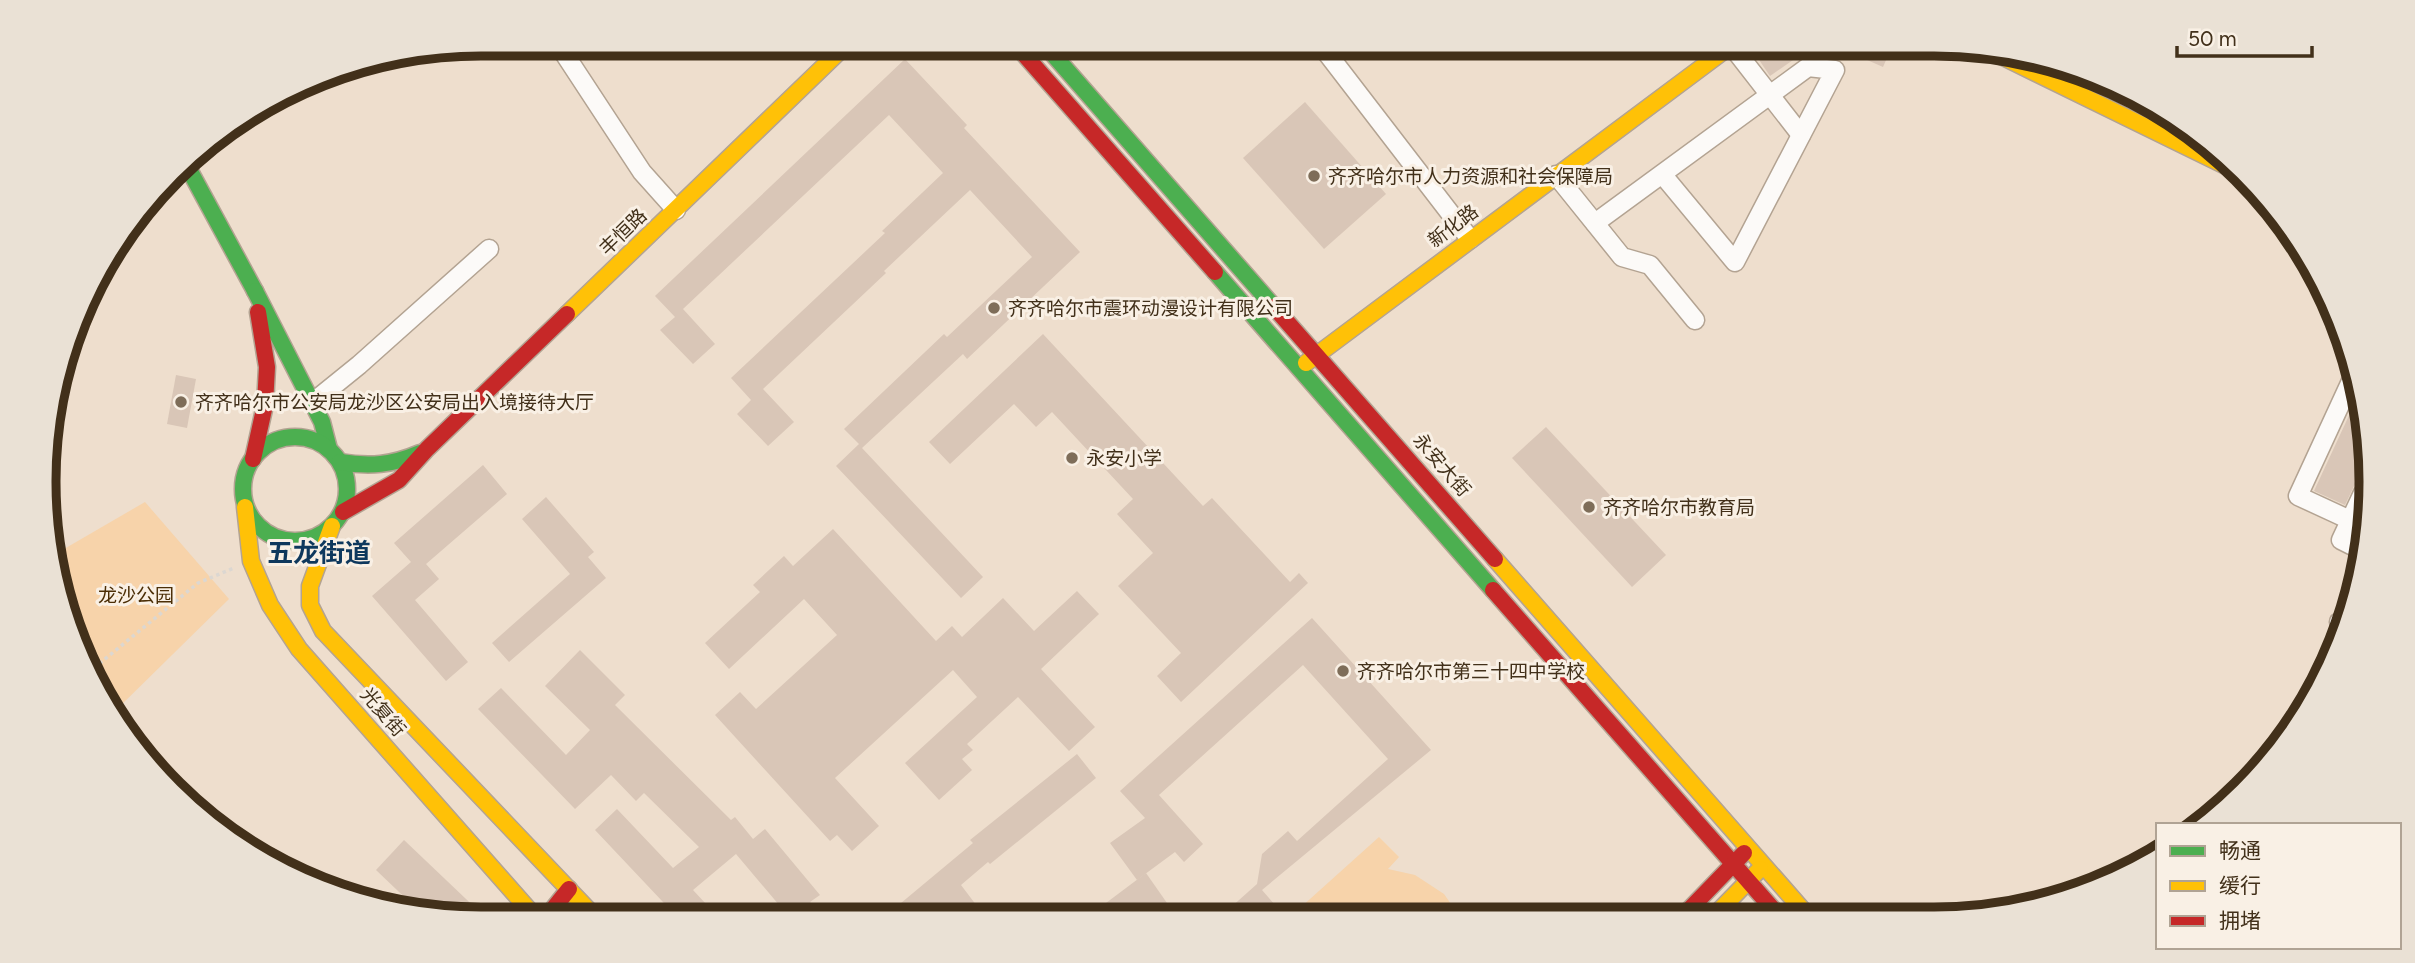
<svg xmlns="http://www.w3.org/2000/svg" width="2415" height="963" font-family="Figtree,'Noto Sans SC',sans-serif">
  <style>
    .green { fill: #f7d3aa }
    .building { fill: #d9c6b7 }
    .lines { fill: none; stroke-linecap: round; stroke-linejoin: round }
    .street-casing { stroke: #b3a392; stroke-width: 21 }
    .fast-casing { stroke: #b3a392; stroke-width: 19 }
    .slow-casing { stroke: #b3a392; stroke-width: 19 }
    .jam-casing { stroke: #b3a392; stroke-width: 19 }
    .path { stroke: #dcd7d1; stroke-width: 3.5; stroke-dasharray: 3.5 3.5; stroke-linecap: butt }
    .street { stroke: #fcfaf8; stroke-width: 18 }
    .fast { stroke: #4caf50; stroke-width: 16 }
    .slow { stroke: #ffc107; stroke-width: 16 }
    .jam { stroke: #c62828; stroke-width: 16 }
    .poi-dot { fill: #7e6d59; stroke: #f9f0e5; stroke-width: 2.5 }
    .labels { text-anchor: middle; dominant-baseline: central; stroke-width: 6; stroke-linejoin: round; paint-order: stroke }
    .poi-label { font-size: 19px; fill: #42301a; stroke: #f9f0e5; text-anchor: start }
    .street-label { font-size: 19px; fill: #42301a; stroke: #f9f0e5 }
    .park-label { font-size: 19px; fill: #4b2e06; stroke: #f9f0e5 }
    .district-label { font-size: 26px; font-weight: bold; fill: #0e385d; stroke: #f9f0e5 }
    .rim { fill: none; stroke: #42301a; stroke-width: 9 }
  </style>
  <rect width="100%" height="100%" fill="#eedecd"/>
  <g class="green">
    <polygon points="145,502 229,599 113,713 52,567 52,556"/>
    <polygon points="1379,837 1399,857 1388,869 1415,875 1444,894 1460,917 1290,917"/>
  </g>
  <g class="building">
    <polygon points="1764,44 1816,44 1770,76 1753,51"/>
    <polygon points="1831,44 1893,44 1883,67"/>
    <polygon points="905,59 967,125 964,128 1080,252 967,359 963,354 862,448 983,577 961,598 836,466 859,444 844,429 944,334 947,337 1032,257 970,190 884,271 886,273 763,389 794,422 768,446 737,414 751,400 731,378 885,233 882,231 943,173 889,115 683,309 715,344 693,364 660,330 675,317 655,296"/>
    <polygon points="1305,102 1386,194 1324,249 1243,158"/>
    <polygon points="1043,334 1203,506 1212,498 1290,582 1299,573 1308,583 1181,702 1157,676 1181,653 1118,586 1153,553 1117,514 1133,499 1052,412 1036,427 1014,404 950,464 929,442"/>
    <polygon points="176,375 196,379 187,428 167,424"/>
    <polygon points="2358,396 2368,425 2365,463 2345,505 2314,491"/>
    <polygon points="1546,427 1666,555 1632,587 1512,458"/>
    <polygon points="483,465 507,494 426,564 439,579 415,600 468,662 446,681 372,596 411,562 394,543"/>
    <polygon points="546,497 594,552 588,557 606,578 509,662 492,643 570,574 522,519"/>
    <polygon points="833,529 936,641 952,626 962,637 1003,598 1034,631 1077,591 1099,614 1041,669 1095,727 1069,751 1018,697 967,744 973,750 962,759 972,770 939,800 905,763 977,697 953,670 835,778 879,826 852,851 837,835 830,841 715,715 740,692 756,709 837,635 804,599 729,669 705,643 760,592 753,585 784,556 793,566"/>
    <polygon points="1312,618 1431,750 1262,890 1275,905 1262,917 1220,917 1257,884 1262,854 1288,831 1297,841 1388,759 1303,665 1159,795 1203,844 1184,862 1175,852 1137,880 1110,843 1145,818 1120,791"/>
    <polygon points="580,650 625,695 615,705 731,820 735,817 753,839 765,829 820,895 810,902 824,918 790,918 736,854 693,890 720,919 679,919 595,830 617,809 673,868 699,847 644,793 636,801 611,775 575,809 478,709 501,688 566,755 590,730 545,686"/>
    <polygon points="1077,754 1096,778 990,864 988,862 961,885 986,918 903,918 895,908 973,843 970,840"/>
    <polygon points="404,840 487,919 419,911 376,870"/>
    <polygon points="1146,873 1167,903 1147,918 1086,918"/>
  </g>
  <g class="lines">
    <defs>
      <g id="street">
        <polyline points="558,44 642,172 676,210"/>
        <polyline points="1320,44 1470,239"/>
        <polyline points="1731,45 1801,135"/>
        <polyline points="1556,175 1622,257 1650,265 1695,320"/>
        <polyline points="1595,223 1808,67 1835,70 1735,262 1662,174"/>
        <polyline points="312,403 359,365 489,249"/>
        <polyline points="2350,520 2298,496 2352,379"/>
        <polyline points="2359,549 2341,540 2363,493"/>
        <polyline points="2339,622 2344,624"/>
      </g>
      <g id="fast">
        <polyline points="1044,44 1274,307"/>
        <polyline points="185,162 255,291"/>
        <polyline points="1215,272 1493,590"/>
        <polyline points="255,291 322,422 329,449"/>
        <circle cx="295" cy="489" r="52"/>
        <path d="M340,462C370,467 392,465 420,453"/>
      </g>
      <g id="slow">
        <polyline points="1993,52 2230,168"/>
        <polyline points="567,314 847,44"/>
        <polyline points="1306,363 1733,44"/>
        <polyline points="245,507 251,561 270,605 299,649 537,919"/>
        <polyline points="332,526 310,586 310,605 323,631 597,919"/>
        <polyline points="1495,559 1808,916"/>
        <polyline points="1714,916 1760,869"/>
      </g>
      <g id="jam">
        <polyline points="1015,44 1215,272"/>
        <polyline points="1274,307 1495,559"/>
        <polyline points="253,459 265,405 267,367 258,312"/>
        <polyline points="343,512 399,480 427,449 567,314"/>
        <polyline points="1493,590 1779,916"/>
        <polyline points="1683,916 1744,853"/>
        <polyline points="545,919 569,889"/>
      </g>
    </defs>
    <use href="#street" class="street-casing"/>
    <use href="#fast" class="fast-casing"/>
    <use href="#slow" class="slow-casing"/>
    <use href="#jam" class="jam-casing"/>
    <polyline class="path" points="94,668 198,583 234,568"/>
    <use href="#street" class="street"/>
    <use href="#fast" class="fast"/>
    <use href="#slow" class="slow"/>
    <use href="#jam" class="jam"/>
  </g>
  <g class="poi-dot">
    <circle cx="1314" cy="176" r="7"/>
    <circle cx="994" cy="308" r="7"/>
    <circle cx="181" cy="402" r="7"/>
    <circle cx="1072" cy="458" r="7"/>
    <circle cx="1589" cy="507" r="7"/>
    <circle cx="1343" cy="671" r="7"/>
  </g>
  <g class="labels">
    <g class="poi-label">
      <text x="1328" y="176">齐齐哈尔市人力资源和社会保障局</text>
      <text x="1008" y="308">齐齐哈尔市震环动漫设计有限公司</text>
      <text x="195" y="402">齐齐哈尔市公安局龙沙区公安局出入境接待大厅</text>
      <text x="1086" y="458">永安小学</text>
      <text x="1603" y="507">齐齐哈尔市教育局</text>
      <text x="1357" y="671">齐齐哈尔市第三十四中学校</text>
    </g>
    <g class="street-label">
      <text transform="translate(1453 226) rotate(-37)">新化路</text>
      <text transform="translate(623 232) rotate(-44)">丰恒路</text>
      <text transform="translate(1442 465) rotate(49)">永安大街</text>
      <text transform="translate(383 712) rotate(49)">光复街</text>
    </g>
    <g class="park-label">
      <text x="136" y="595">龙沙公园</text>
    </g>
    <g class="district-label">
      <text x="319" y="553">五龙街道</text>
    </g>
  </g>
  <path d="M0 0H2415V963H0ZM481 56H1934A425 425 0 0 1 2359 481V482A425 425 0 0 1 1934 907H481A425 425 0 0 1 56 482V481A425 425 0 0 1 481 56Z" fill="#eae1d5" fill-rule="evenodd"/>
  <path class="rim" d="M481 56H1934A425 425 0 0 1 2359 481V482A425 425 0 0 1 1934 907H481A425 425 0 0 1 56 482V481A425 425 0 0 1 481 56Z"/>
  <rect x="2156" y="823" width="245" height="126" fill="#f9f0e5" stroke="#b0a394" stroke-width="2"/>
  <rect x="2170" y="846" width="35" height="10" fill="#4caf50" stroke="#b0a394" stroke-width="2"/>
  <text x="2219" y="858" font-size="21" fill="#42301a">畅通</text>
  <rect x="2170" y="881" width="35" height="10" fill="#ffc107" stroke="#b0a394" stroke-width="2"/>
  <text x="2219" y="893" font-size="21" fill="#42301a">缓行</text>
  <rect x="2170" y="916" width="35" height="10" fill="#c62828" stroke="#b0a394" stroke-width="2"/>
  <text x="2219" y="928" font-size="21" fill="#42301a">拥堵</text>
  <path d="M2177 46v10h135v-10" fill="none" stroke="#42301a" stroke-width="3.5"/>
  <text x="2188" y="46" font-size="21" fill="#42301a" stroke="#f9f0e5" stroke-width="5" paint-order="stroke">50 m</text>
</svg>
